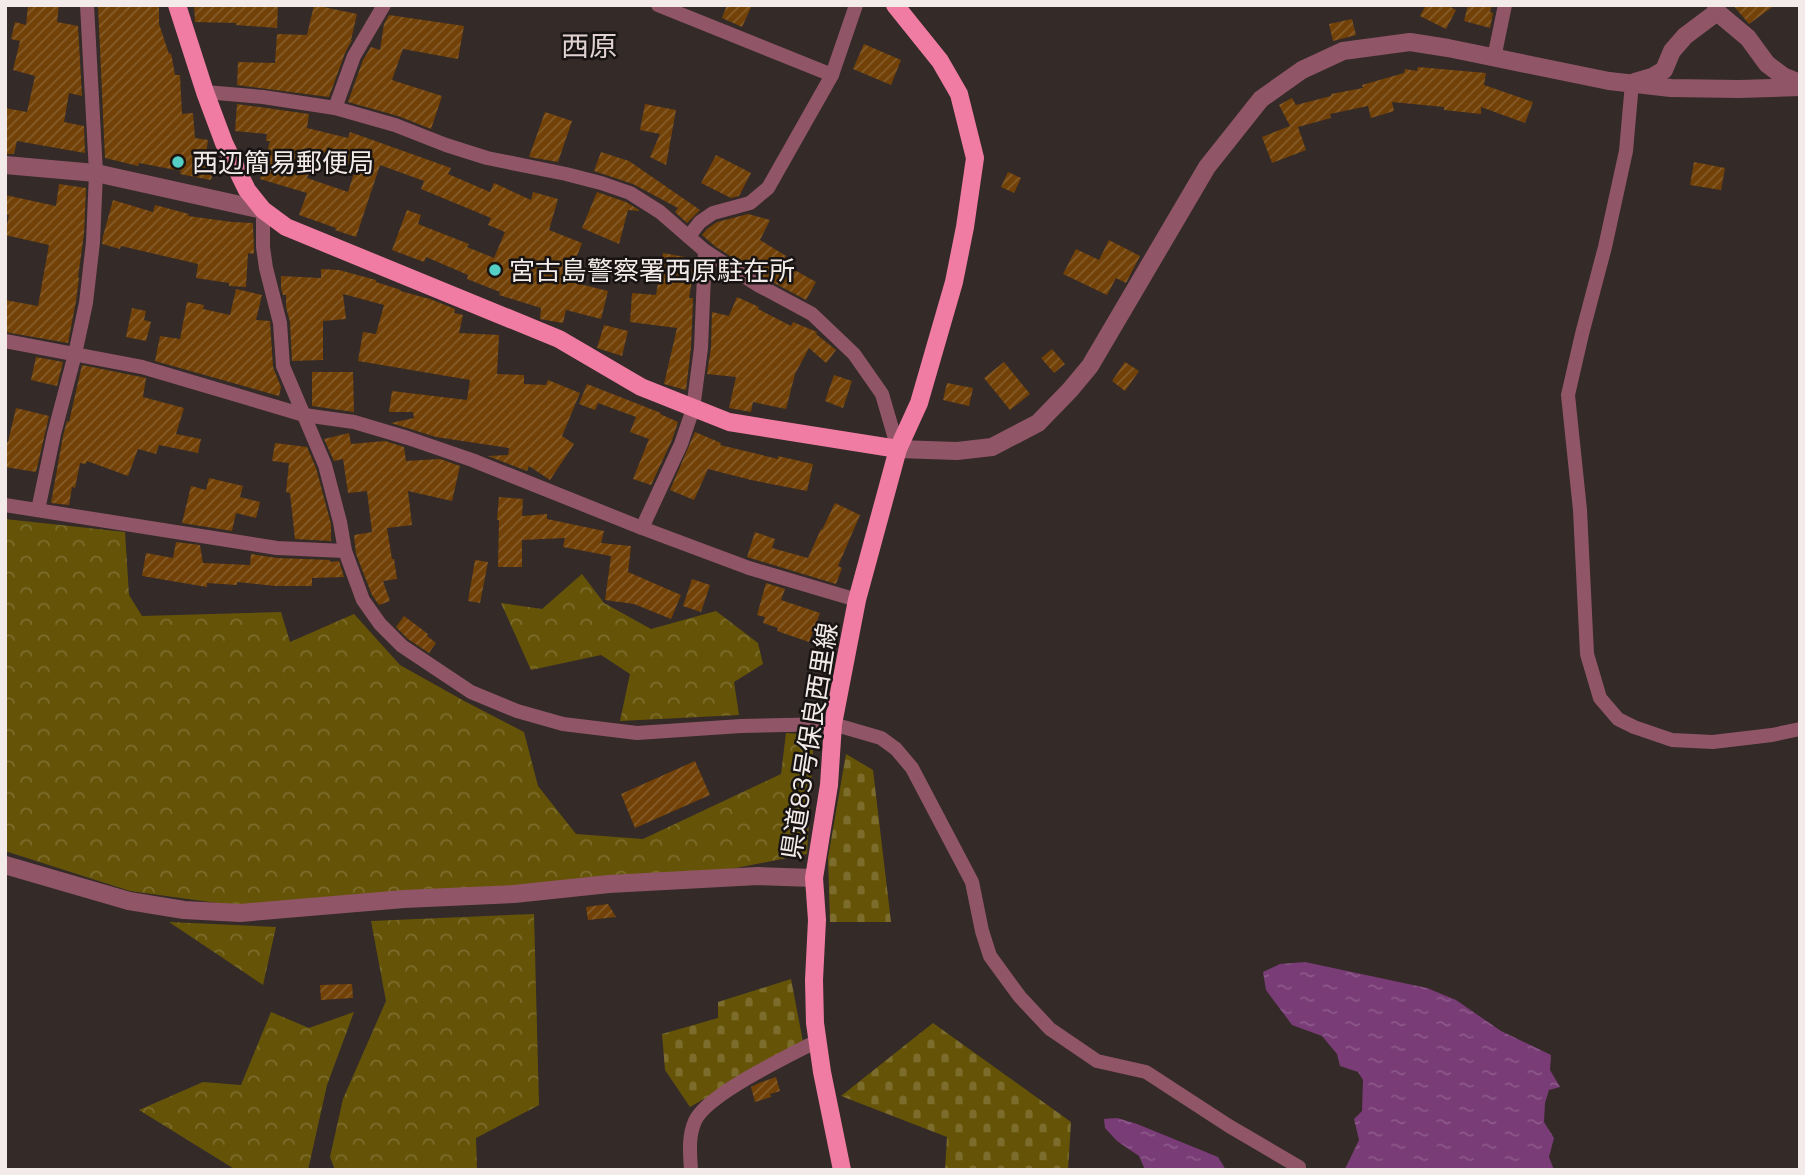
<svg xmlns="http://www.w3.org/2000/svg" width="1805" height="1175" font-family="Mulish,'Noto Sans JP',sans-serif">
  <style>
    .forest { fill: url(#forest-crowns) }
    .cemetery { fill: url(#cemetery-stones) }
    .water { fill: url(#water-ripples) }
    .building { fill: url(#building-hatch); fill-rule: evenodd }
    .lines { fill: none; stroke-linecap: round; stroke-linejoin: round }
    .minor { stroke: #905668; stroke-width: 14 }
    .tertiary { stroke: #905668; stroke-width: 18 }
    .primary { stroke: #f17ca3; stroke-width: 18 }
    .poi-dot { fill: #55cec5; stroke: #181413; stroke-width: 2.5 }
    .labels { text-anchor: middle; dominant-baseline: central; stroke-width: 5; stroke-linejoin: round; paint-order: stroke }
    .poi-label { font-size: 26px; fill: #f2ebea; stroke: #181413; text-anchor: start }
    .street-label { font-size: 26px; fill: #f2ebea; stroke: #181413 }
    .neighbourhood-label { font-size: 28px; fill: #dfd2d0; stroke: #181413 }
  </style>
  <defs>
    <pattern id="forest-crowns" width="20" height="18" patternUnits="userSpaceOnUse" patternTransform="scale(1.75)"><rect width="20" height="18" fill="#655408"/><path d="M2 6a3 3 0 1 1 6 0M12 15a3 3 0 1 1 6 0" fill="none" stroke="#7c6d2c"/></pattern>
    <pattern id="cemetery-stones" width="16" height="16" patternUnits="userSpaceOnUse" patternTransform="scale(1.75)"><rect width="16" height="16" fill="#655408"/><path d="M2 7V4a2 2 0 0 1 4 0v3zM10 15v-3a2 2 0 0 1 4 0v3z" fill="#7c6d2c"/></pattern>
    <pattern id="water-ripples" width="26" height="14" patternUnits="userSpaceOnUse" patternTransform="scale(1.75)"><rect width="26" height="14" fill="#793c76"/><path d="M2 4q2-2 4 0t4 0M15 11q2-2 4 0t4 0" fill="none" stroke="#8c588a"/></pattern>
    <pattern id="building-hatch" width="6" height="6" patternUnits="userSpaceOnUse" patternTransform="scale(1.75)"><rect width="6" height="6" fill="#714107"/><path d="M-1 1l2-2M0 6l6-6M5 7l2-2" fill="none" stroke="#865d2b"/></pattern>
  </defs>
  <rect width="100%" height="100%" fill="#342a28"/>
  <g class="forest">
    <polygon points="5,519 125,532 129,595 142,616 281,612 290,642 354,614 400,665 466,702 524,732 538,786 576,834 643,839 781,774 786,733 814,735 807,854 721,871 239,906 130,891 5,851"/>
    <polygon points="582,574 604,603 651,629 716,611 758,643 763,664 734,682 739,715 620,721 630,674 601,655 531,670 501,603 542,609"/>
    <polygon points="534,914 539,1105 476,1138 477,1170 335,1170 330,1157 343,1099 386,1001 371,921"/>
    <polygon points="169,922 276,927 263,985"/>
    <polygon points="271,1012 309,1028 354,1012 327,1085 308,1170 236,1170 139,1110 203,1082 241,1085"/>
  </g>
  <g class="cemetery">
    <polygon points="846,754 873,770 891,922 830,922 828,858"/>
    <polygon points="791,979 803,1042 690,1107 665,1070 662,1034 718,1018 718,1002"/>
    <polygon points="933,1023 1071,1122 1068,1170 945,1170 947,1137 841,1096"/>
  </g>
  <g class="water">
    <polygon points="1305,962 1427,988 1456,1000 1501,1031 1551,1055 1550,1070 1560,1087 1549,1090 1545,1103 1544,1122 1554,1138 1549,1157 1554,1170 1343,1170 1346,1167 1359,1140 1354,1119 1362,1111 1363,1080 1358,1072 1340,1066 1337,1054 1322,1036 1292,1025 1266,990 1263,972 1280,964"/>
    <polygon points="1117,1118 1137,1124 1218,1157 1226,1170 1145,1170 1139,1156 1117,1141 1105,1128 1104,1119"/>
  </g>
  <g class="building">
    <polygon points="28,5 59,5 57,22 78,26 82,96 69,93 64,122 84,126 85,153 17,141 14,154 5,154 5,108 27,112 35,76 13,70 20,41 11,39 15,22 26,25"/>
    <polygon points="98,5 159,6 159,24 169,54 171,53 175,75 180,75 182,114 193,113 195,138 208,140 205,162 215,164 211,180 180,174 181,171 139,163 138,166 105,158"/>
    <polygon points="194,5 278,5 277,28 236,25 236,23 195,22"/>
    <polygon points="314,5 357,14 351,40 352,40 345,53 329,97 237,85 238,62 275,63 277,34 307,35"/>
    <polygon points="727,5 752,5 742,27 722,18"/>
    <polygon points="1426,5 1447,5 1456,10 1446,29 1420,16"/>
    <polygon points="1468,5 1492,5 1490,12 1493,13 1490,28 1464,21"/>
    <polygon points="1733,5 1775,5 1749,24"/>
    <polygon points="389,15 464,26 458,59 403,49 392,80 442,96 431,129 398,116 348,102 363,60 371,47 380,50 384,24"/>
    <polygon points="1352,19 1356,35 1333,41 1329,24"/>
    <polygon points="864,44 901,60 891,85 853,69"/>
    <polygon points="1418,67 1486,73 1484,85 1533,102 1525,123 1481,107 1481,114 1444,110 1444,107 1392,102 1394,111 1371,118 1368,106 1330,114 1331,118 1298,127 1306,150 1272,163 1262,137 1290,126 1279,105 1292,98 1296,105 1331,96 1331,94 1363,88 1362,85 1404,73 1405,69 1417,71"/>
    <path d="M237,104L309,114L307,128L348,138L350,132L451,168L448,174L490,192L494,183L531,200L533,192L558,199L549,230L582,243L567,281L608,291L601,319L566,310L563,323L540,319L541,308L499,295L500,292L467,279L468,275L426,257L424,262L392,250L407,210L421,215L418,224L469,244L467,247L494,258L505,232L488,225L491,218L421,189L424,181L380,165L356,237L335,230L336,228L299,215L307,193L260,179L270,141H266L267,134L235,131ZM317,151L342,156L340,161L356,167L348,192L307,178Z"/>
    <polygon points="645,104 676,110 666,165 650,157 660,134 640,130"/>
    <polygon points="545,112 572,121 558,162 529,157"/>
    <polygon points="601,152 629,161 700,210 687,223 675,212 678,208 633,184 594,171"/>
    <polygon points="716,155 751,173 739,196 731,198 701,183"/>
    <polygon points="1694,162 1725,168 1721,190 1690,185"/>
    <polygon points="1008,172 1021,178 1014,193 1001,187"/>
    <polygon points="59,184 86,188 84,234 78,277 79,278 76,301 68,343 5,332 5,300 38,306 49,245 5,235 9,215 5,214 5,195 56,206"/>
    <polygon points="597,192 626,202 639,210 639,211 628,210 619,244 582,228"/>
    <polygon points="113,200 153,212 155,205 189,214 188,216 232,222 253,223 254,254 248,253 246,287 229,286 229,283 196,278 198,264 121,246 120,249 102,244 103,236"/>
    <polygon points="748,214 770,220 760,240 786,256 782,263 816,282 806,300 763,277 716,247 702,235 707,229 717,222"/>
    <polygon points="1109,240 1140,256 1126,283 1116,278 1107,295 1063,274 1076,249 1099,260"/>
    <polygon points="663,253 685,257 684,267 694,269 689,298 693,298 691,347 686,390 664,384 677,328 630,322 632,293 656,295"/>
    <polygon points="321,269 339,270 376,280 376,282 401,290 400,291 430,299 455,309 454,313 463,315 459,333 499,335 497,374 524,375 524,384 546,385 548,380 580,393 562,436 574,444 550,480 529,466 527,471 488,456 508,455 509,448 436,437 391,423 414,418 413,412 389,412 392,391 467,400 470,380 358,361 363,332 376,334 384,305 343,294 346,319 323,321 323,360 292,361 290,322 286,307 286,295 283,295 281,288 281,276 321,278"/>
    <polygon points="236,289 262,295 256,320 270,321 273,367 281,387 279,396 155,361 160,336 180,339 187,302 204,305 203,309 230,315"/>
    <polygon points="737,297 759,307 758,309 791,326 793,322 817,332 816,334 836,350 826,363 809,348 795,374 786,409 753,402 751,412 729,408 736,377 707,374 711,348 712,312 729,316"/>
    <polygon points="132,308 146,311 144,320 151,322 146,341 126,337"/>
    <polygon points="604,325 628,331 622,356 597,348"/>
    <polygon points="1052,349 1065,364 1054,373 1041,358"/>
    <polygon points="36,357 63,362 57,386 31,380"/>
    <polygon points="1004,362 1030,394 1010,410 984,378"/>
    <polygon points="1125,362 1139,371 1125,391 1112,381"/>
    <polygon points="82,365 146,378 143,397 184,408 176,434 201,439 198,453 159,445 156,454 138,449 128,476 87,461 86,464 80,463 75,488 72,487 69,505 51,503 63,436 67,421 69,422"/>
    <polygon points="312,372 353,372 354,412 312,406"/>
    <polygon points="834,375 852,381 843,408 825,401"/>
    <polygon points="947,383 973,388 969,406 943,400"/>
    <polygon points="587,384 661,413 660,414 678,422 672,440 651,485 633,479 649,439 630,432 636,417 598,403 595,410 579,404"/>
    <polygon points="16,408 49,416 36,472 5,467 5,442 8,442"/>
    <polygon points="695,432 721,443 720,445 778,459 778,456 813,464 807,491 751,480 708,469 694,500 670,490"/>
    <polygon points="349,433 351,444 385,441 404,447 406,461 440,459 460,466 452,501 408,491 412,525 387,528 392,559 394,559 397,579 383,581 390,601 379,605 372,595 356,554 354,535 372,532 367,491 348,493 343,459 334,461 324,439"/>
    <polygon points="275,443 307,447 316,468 331,524 331,541 295,539 290,493 286,492 289,463 272,461"/>
    <polygon points="209,478 243,486 240,497 260,502 256,518 236,513 232,531 182,523 191,486 206,490"/>
    <polygon points="499,497 523,499 522,516 547,514 547,519 604,531 601,543 631,546 628,572 681,595 671,619 634,604 605,600 611,556 563,547 565,538 522,540 522,567 498,567 499,520 497,520"/>
    <polygon points="835,503 860,515 838,566 842,568 836,584 747,557 755,532 775,539 772,548 808,558 821,529 822,530"/>
    <polygon points="176,542 200,545 203,563 250,565 251,554 277,558 330,560 330,562 339,561 344,577 312,578 312,586 275,586 237,582 237,585 207,583 207,587 142,576 146,553 173,558"/>
    <polygon points="475,560 488,562 480,603 468,601"/>
    <polygon points="692,579 710,585 701,612 683,606"/>
    <polygon points="766,583 785,589 781,600 820,613 809,642 777,631 778,628 763,623 765,617 757,615"/>
    <polygon points="404,616 428,634 427,636 436,643 429,653 408,639 396,627"/>
    <polygon points="695,761 710,795 635,828 621,794"/>
    <polygon points="608,904 616,917 588,920 586,907"/>
    <polygon points="352,984 353,998 321,1000 320,985"/>
    <polygon points="776,1077 780,1091 770,1094 771,1097 755,1102 751,1087 759,1083"/>
  </g>
  <g class="lines">
    <g class="minor">
      <polyline points="658,5 832,75"/>
      <polyline points="1494,58 1505,5"/>
      <polyline points="1632,83 1626,151 1605,247 1582,334 1568,395 1580,510 1587,654 1600,698 1618,719 1634,727 1672,740 1713,742 1772,735 1800,729"/>
      <polyline points="205,92 263,97 335,108 395,125 446,145 487,158 566,174 601,183 630,193 660,212 705,251 758,285 812,314 854,354 882,394 898,449"/>
      <polyline points="335,108 354,56 384,5"/>
      <polyline points="263,210 263,247 266,268 280,323 283,366 325,465 340,522 345,551 363,600 380,624 402,646 471,692 517,711 563,724 637,733 741,726 833,724 881,738 896,749 912,768 972,882 982,931 990,956 1020,997 1050,1029 1097,1061 1146,1072 1229,1126 1299,1167 1299,1170"/>
      <polyline points="689,236 700,222 713,213 750,203 768,188 832,75 856,5"/>
      <polyline points="5,341 142,367 304,415 354,422 408,438 472,460 642,528 749,568 857,600"/>
      <polyline points="5,505 277,548 345,551"/>
      <polyline points="38,510 54,434 75,354 86,303 93,242 96,173 87,5"/>
      <polyline points="642,528 681,444 693,409 701,348 705,251"/>
      <path d="M691,1170C690,1153 688,1137 695,1121C707,1094 789,1056 817,1041"/>
    </g>
    <g class="tertiary">
      <polyline points="1716,5 1717,12 1748,38 1767,64 1783,76 1800,83"/>
      <polyline points="1635,82 1652,77 1664,70 1672,51 1685,36 1717,12"/>
      <polyline points="5,165 96,173 263,210"/>
      <polyline points="898,449 957,451 992,447 1038,423 1070,390 1090,366 1207,167 1261,99 1302,70 1343,51 1410,42 1448,48 1609,81 1671,88 1739,89 1800,87"/>
      <polyline points="5,865 129,901 184,910 240,913 404,899 514,894 609,884 758,876 814,878"/>
    </g>
    <g class="primary">
      <polyline points="177,5 205,92 224,143 247,190 263,210 286,227 559,339 641,387 729,422 898,449"/>
      <polyline points="842,1170 822,1072 815,1023 814,980 817,920 814,878 829,785 833,724 857,600 898,449 919,403 954,282 965,227 975,158 959,94 940,61 895,5"/>
    </g>
  </g>
  <g class="poi-dot">
    <circle cx="178" cy="162" r="7"/>
    <circle cx="495" cy="270" r="7"/>
  </g>
  <g class="labels">
    <g class="poi-label">
      <text x="192" y="162">西辺簡易郵便局</text>
      <text x="509" y="270">宮古島警察署西原駐在所</text>
    </g>
    <g class="street-label">
      <text transform="translate(809 741) rotate(-81)">県道83号保良西里線</text>
    </g>
    <g class="neighbourhood-label">
      <text x="589" y="45">西原</text>
    </g>
  </g>
  <rect width="1805" height="1175" fill="none" stroke="#f2ebea" stroke-width="14"/>
</svg>
